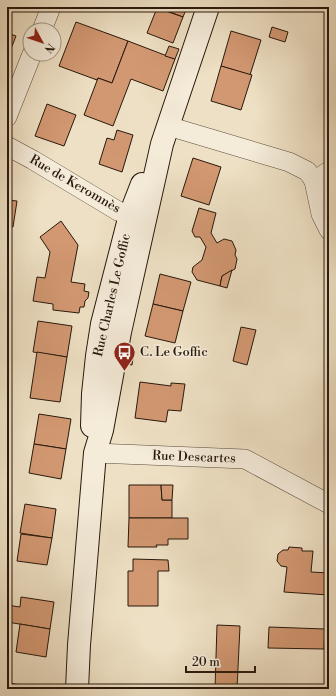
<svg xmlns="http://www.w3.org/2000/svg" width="336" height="696" font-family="'Libre Bodoni',serif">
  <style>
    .building { fill: #d29872; stroke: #28180c }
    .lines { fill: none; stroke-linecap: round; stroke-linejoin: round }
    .street-casing { stroke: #5a4a3a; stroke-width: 20 }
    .secondary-casing { stroke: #28180c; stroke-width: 24 }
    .street { stroke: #f4ebd9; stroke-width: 19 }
    .secondary { stroke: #f4ebd9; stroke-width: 22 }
    .labels { text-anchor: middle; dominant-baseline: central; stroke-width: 3; stroke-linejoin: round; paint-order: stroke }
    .street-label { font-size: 13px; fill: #28180c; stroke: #f4ebd9 }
    .poi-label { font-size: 13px; fill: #28180c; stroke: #f4ebd9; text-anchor: start }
  </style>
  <rect width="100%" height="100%" fill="#eee0c4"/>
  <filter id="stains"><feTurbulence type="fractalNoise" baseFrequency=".005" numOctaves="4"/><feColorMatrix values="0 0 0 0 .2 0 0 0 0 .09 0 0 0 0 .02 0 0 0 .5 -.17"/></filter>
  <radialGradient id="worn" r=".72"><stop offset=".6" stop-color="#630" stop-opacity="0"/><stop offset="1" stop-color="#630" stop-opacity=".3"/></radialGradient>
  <g class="building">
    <polygon points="157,7 187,7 183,17"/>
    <polygon points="157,8 183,17 173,43 147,33"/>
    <polygon points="76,22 128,41 112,83 98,78 97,80 59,66"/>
    <polygon points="272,27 288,32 285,42 269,37"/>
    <polygon points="231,31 261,40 250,75 221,66"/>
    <polygon points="7,33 16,36 7,59"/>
    <polygon points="128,41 175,59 163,91 131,79 113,126 84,115 98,78 112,83"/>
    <polygon points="169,46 179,49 175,59 165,56"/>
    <polygon points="221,66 252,75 241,110 211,101"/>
    <polygon points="47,104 76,115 64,146 35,136"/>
    <polygon points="117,130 133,135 122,172 99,164 107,138 114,140"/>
    <polygon points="193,158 221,167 209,205 181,196"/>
    <polygon points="7,200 17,201 13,227 7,226"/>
    <polygon points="199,208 216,213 211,233 217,243 224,239 232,241 236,250 235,255 237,259 235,269 222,276 220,286 197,280 192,272 193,267 202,260 206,247 200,237 195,237 192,231"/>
    <polygon points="61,221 78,245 71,282 85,284 84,291 89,292 88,298 85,301 84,307 80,307 79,313 53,310 53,304 33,301 37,277 45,278 50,252 40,237"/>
    <polygon points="232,270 227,288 220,286 222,276"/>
    <polygon points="160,274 191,282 183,311 153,304"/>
    <polygon points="153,304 183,311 175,343 145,336"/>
    <polygon points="38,321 72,326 67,357 33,352"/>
    <polygon points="241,327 256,330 247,365 233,361"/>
    <polygon points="129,350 134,351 132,365 126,364"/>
    <polygon points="37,352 67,357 60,402 30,398"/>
    <polygon points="140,382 171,386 171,383 185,384 181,411 168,410 166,422 135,418"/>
    <polygon points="39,414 71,419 66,449 34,444"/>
    <polygon points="34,444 66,449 61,479 29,473"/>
    <polygon points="129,485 161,485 162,500 172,500 172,518 129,518"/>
    <polygon points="161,485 173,485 172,500 162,500"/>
    <polygon points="25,504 56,509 52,538 20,533"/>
    <polygon points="129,518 188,518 188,539 168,539 168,545 156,545 157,547 128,547"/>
    <polygon points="21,534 52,538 47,565 17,561"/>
    <polygon points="289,547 302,548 302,551 313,551 311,572 329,573 328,595 284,592 287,567 281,566 277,561 278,554 283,550 288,550"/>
    <polygon points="133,559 168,560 169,571 158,571 158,606 128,606 128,571 133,571"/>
    <polygon points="21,597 54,602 50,629 7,622 7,605 20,607"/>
    <polygon points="20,624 50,629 46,657 16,652"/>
    <polygon points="217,625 240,626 237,689 215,689"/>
    <polygon points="269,627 325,629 324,649 268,648"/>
    <polygon points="8,683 41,688 41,689 7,689"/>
  </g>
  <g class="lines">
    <defs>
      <g id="street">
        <polyline points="42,30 51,7"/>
        <polyline points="7,117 32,54"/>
        <polyline points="168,126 289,162 307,171 311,176 314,181 321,214 329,230"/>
        <polyline points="7,146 33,160 118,211 144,220"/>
        <polyline points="314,181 329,171"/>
        <polyline points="95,453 245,459 329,504"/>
      </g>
      <g id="secondary">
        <polyline points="92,426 93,394 97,356 102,324 130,215 142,184"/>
        <polyline points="77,689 79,645 95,453 102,430 120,332 162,144 208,7"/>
      </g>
    </defs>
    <use href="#street" class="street-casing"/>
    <use href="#secondary" class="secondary-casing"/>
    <use href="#street" class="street"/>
    <use href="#secondary" class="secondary"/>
  </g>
  <defs>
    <symbol id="bus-pin" viewBox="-11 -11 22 30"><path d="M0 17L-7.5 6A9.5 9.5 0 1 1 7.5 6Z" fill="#8f2418" stroke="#f4ebd9"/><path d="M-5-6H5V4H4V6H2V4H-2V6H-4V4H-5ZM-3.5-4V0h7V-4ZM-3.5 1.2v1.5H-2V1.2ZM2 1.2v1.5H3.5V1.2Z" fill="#fff"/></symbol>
  </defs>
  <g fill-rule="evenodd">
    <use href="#bus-pin" x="112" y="340" width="25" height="34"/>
  </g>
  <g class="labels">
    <g class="street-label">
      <text transform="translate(75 184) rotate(30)">Rue de Keromnès</text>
      <text transform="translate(112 295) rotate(-77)">Rue Charles Le Goffic</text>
      <text transform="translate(194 457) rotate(2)">Rue Descartes</text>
    </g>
    <g class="poi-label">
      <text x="140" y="352">C. Le Goffic</text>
    </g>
  </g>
  <rect width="336" height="696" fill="none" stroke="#eee0c4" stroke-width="24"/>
  <rect x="8" y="8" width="320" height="680" fill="none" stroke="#28180c" stroke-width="2"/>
  <rect x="12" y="12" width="312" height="672" fill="none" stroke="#28180c"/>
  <g transform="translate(42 42) rotate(130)"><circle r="19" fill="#f4ebd9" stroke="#a29787"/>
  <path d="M0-3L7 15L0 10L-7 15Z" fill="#8f2418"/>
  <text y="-6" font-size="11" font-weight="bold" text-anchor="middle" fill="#28180c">N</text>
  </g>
  <path d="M186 666v6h69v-6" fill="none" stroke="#28180c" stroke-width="2"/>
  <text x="192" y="666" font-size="12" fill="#28180c" stroke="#f4ebd9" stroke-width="3" paint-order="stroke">20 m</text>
  <rect width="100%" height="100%" filter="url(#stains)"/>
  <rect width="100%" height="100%" fill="url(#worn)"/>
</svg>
